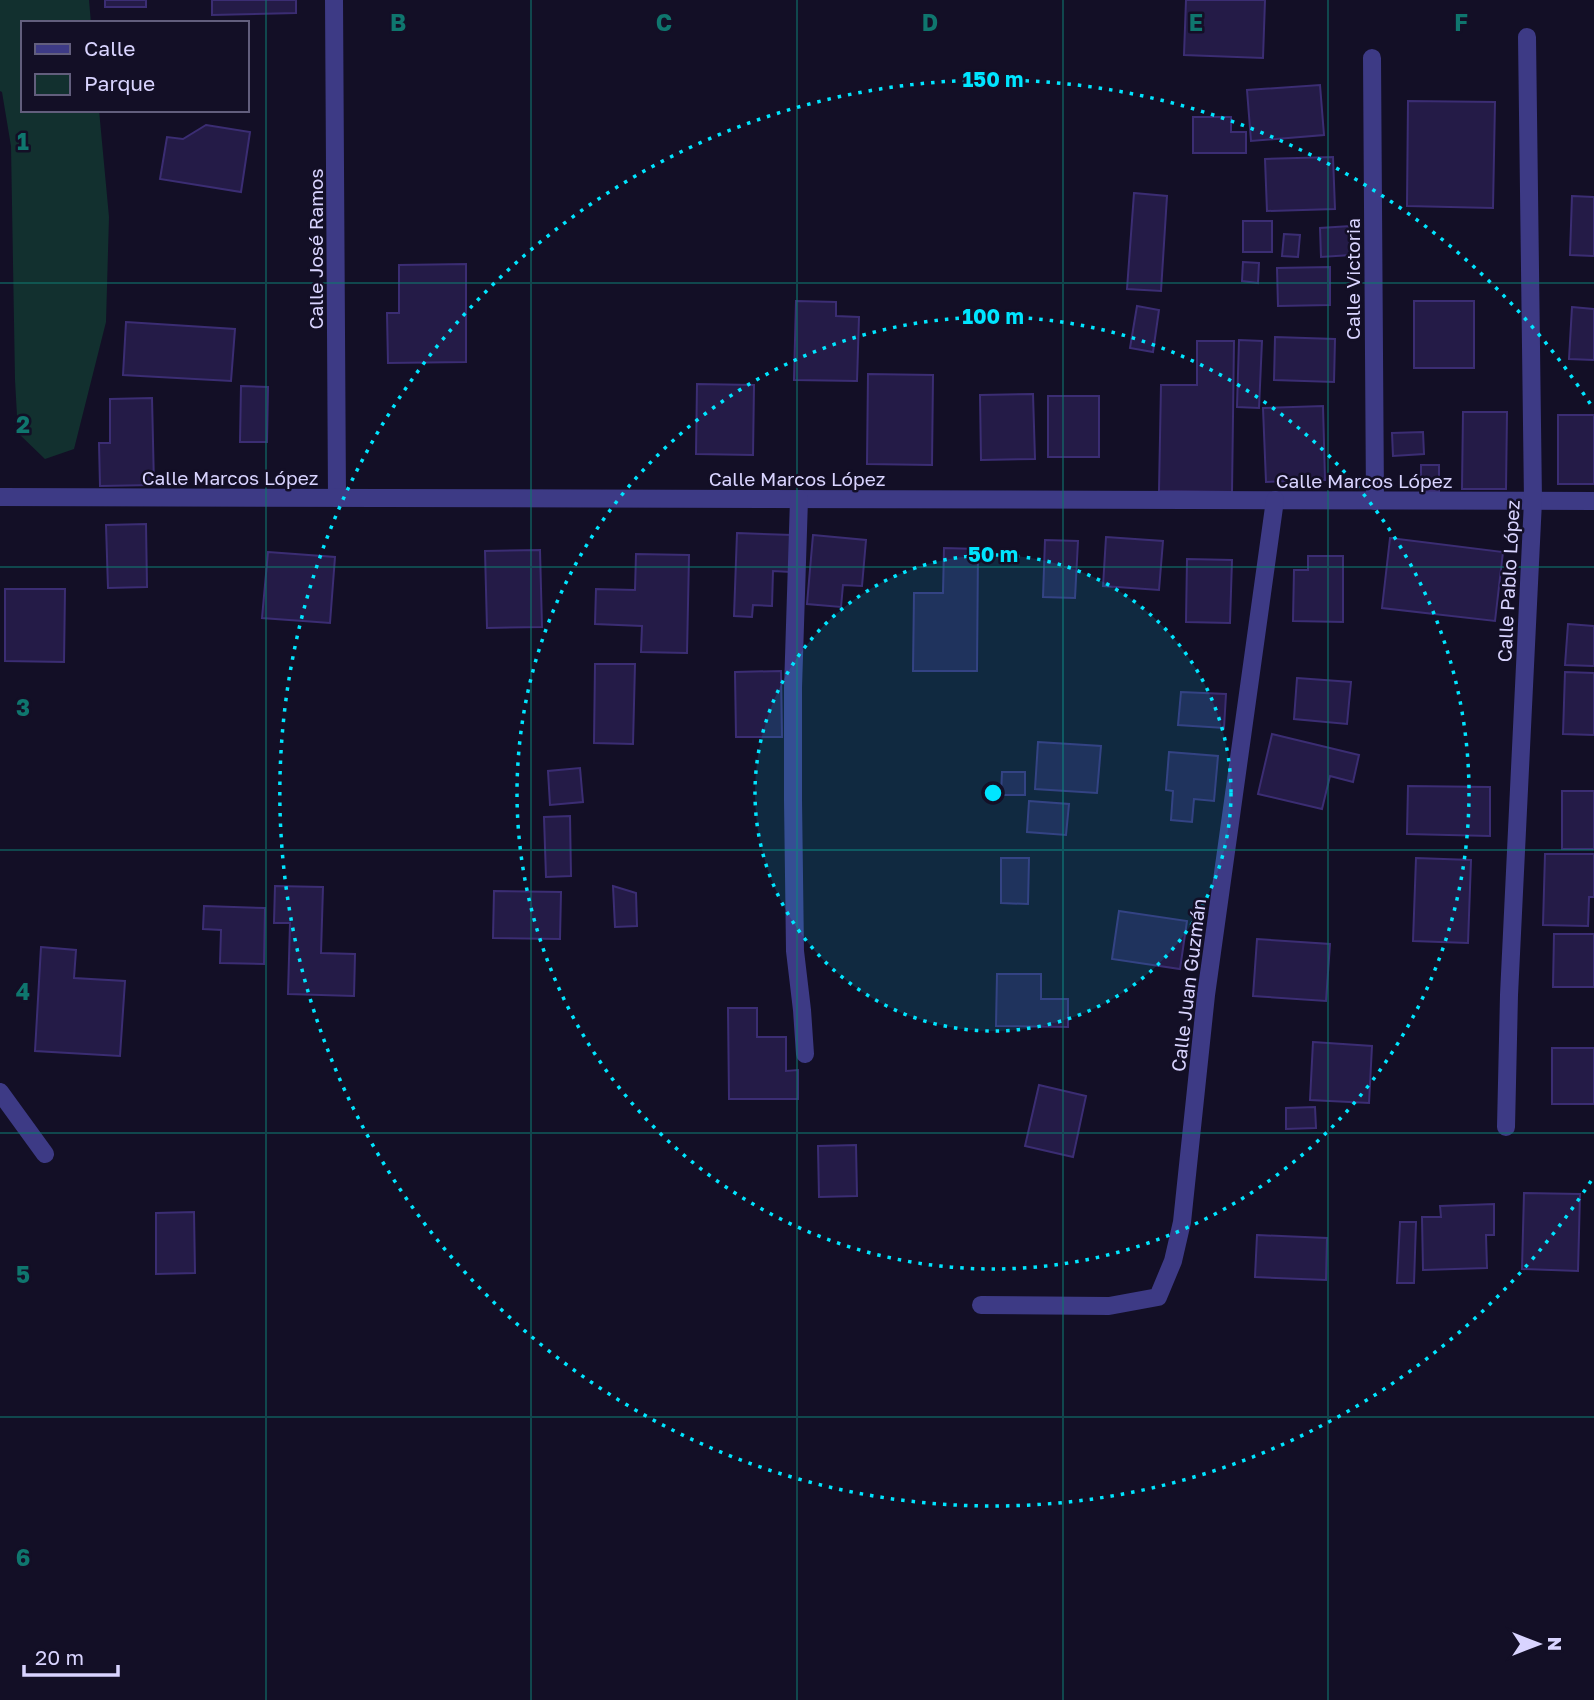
<svg xmlns="http://www.w3.org/2000/svg" width="1594" height="1700" font-family="'Golos Text',sans-serif">
  <style>
    .green { fill: #12302f }
    .building { fill: #241b47; stroke: #3b2d73; stroke-width: 2 }
    .lines { fill: none; stroke-linecap: round; stroke-linejoin: round }
    .minor { stroke: #3d3a85; stroke-width: 18 }
    .grid { fill: none; stroke: #0f766e; stroke-width: 2; stroke-opacity: 0.55 }
    .ring { fill: none; stroke: #00e5ff; stroke-width: 3.5; stroke-dasharray: 3.5 7 }
    .labels { text-anchor: middle; dominant-baseline: central; stroke-width: 5; stroke-linejoin: round; paint-order: stroke }
    .street-label { font-size: 19px; fill: #d9d4ff; stroke: #130f26 }
    .grid-label { font-size: 23px; text-anchor: middle; font-weight: bold; fill: #0f766e; stroke: #130f26; stroke-width: 5; stroke-linejoin: round; paint-order: stroke }
    .centre { fill: #00e5ff; stroke: #130f26; stroke-width: 3.5 }
    .ring-label { font-size: 21px; text-anchor: middle; font-weight: bold; fill: #00e5ff; stroke: #130f26; stroke-width: 5; stroke-linejoin: round; paint-order: stroke }
  </style>
  <rect width="100%" height="100%" fill="#130f26"/>
  <polygon class="green" points="0,0 89,0 91,23 23,23 23,110 99,110 109,217 106,322 74,449 45,459 18,433 15,380 11,146 2,92 0,91"/>
  <g class="building">
    <rect x="105" y="0" width="41" height="7"/>
    <polygon points="212,0 296,0 296,13 212,15"/>
    <polygon points="1186,0 1265,0 1263,58 1184,55"/>
    <polygon points="1320,85 1324,135 1251,141 1247,90"/>
    <polygon points="1408,101 1495,102 1493,208 1407,206"/>
    <polygon points="1193,117 1231,117 1231,132 1246,132 1246,153 1193,153"/>
    <polygon points="206,125 250,132 241,192 160,179 167,137 183,139"/>
    <polygon points="1333,157 1335,209 1267,211 1265,159"/>
    <polygon points="1134,193 1167,196 1161,291 1127,289"/>
    <polygon points="1572,196 1594,197 1594,256 1570,255"/>
    <rect x="1243" y="221" width="29" height="31"/>
    <polygon points="1350,226 1351,255 1321,257 1320,228"/>
    <polygon points="1284,234 1300,235 1298,257 1282,256"/>
    <polygon points="1243,262 1259,263 1258,283 1242,281"/>
    <polygon points="466,264 466,362 388,363 387,313 399,313 399,265"/>
    <polygon points="1330,267 1330,305 1278,306 1277,268"/>
    <polygon points="796,301 836,302 836,316 859,317 857,381 794,380"/>
    <rect x="1414" y="301" width="60" height="67"/>
    <polygon points="1137,306 1159,310 1153,352 1130,348"/>
    <polygon points="1572,307 1594,309 1594,360 1569,359"/>
    <polygon points="126,322 235,329 231,381 123,375"/>
    <polygon points="1275,337 1335,339 1334,382 1274,380"/>
    <polygon points="1239,340 1262,341 1259,408 1237,407"/>
    <polygon points="1197,341 1234,341 1232,492 1159,491 1161,385 1197,385"/>
    <polygon points="868,374 933,375 932,465 867,464"/>
    <polygon points="697,384 754,385 753,455 696,454"/>
    <polygon points="241,386 268,387 267,442 240,442"/>
    <polygon points="1033,394 1035,459 981,460 980,395"/>
    <rect x="1048" y="396" width="51" height="61"/>
    <polygon points="152,398 154,485 100,486 99,443 110,443 110,399"/>
    <polygon points="1323,406 1325,480 1266,482 1263,408"/>
    <polygon points="1463,412 1507,412 1506,489 1462,489"/>
    <rect x="1558" y="415" width="36" height="69"/>
    <polygon points="1423,432 1424,454 1393,456 1392,433"/>
    <rect x="1421" y="465" width="18" height="26"/>
    <polygon points="146,524 147,587 108,588 106,525"/>
    <polygon points="737,533 792,535 790,572 773,571 772,606 753,605 752,617 734,616"/>
    <polygon points="813,535 866,540 862,586 843,585 841,607 807,604"/>
    <polygon points="1106,537 1163,541 1159,590 1103,586"/>
    <polygon points="1390,538 1503,552 1495,621 1382,608"/>
    <polygon points="1045,540 1078,541 1075,598 1043,597"/>
    <polygon points="944,548 978,549 977,671 913,671 914,593 943,593"/>
    <polygon points="540,550 542,627 487,628 485,551"/>
    <polygon points="268,552 335,557 330,623 262,618"/>
    <polygon points="636,554 689,555 687,653 641,652 642,626 595,624 596,589 635,590"/>
    <polygon points="1308,556 1343,556 1343,622 1293,621 1294,570 1308,570"/>
    <polygon points="1187,559 1232,560 1230,623 1186,622"/>
    <polygon points="5,589 65,589 64,662 5,661"/>
    <polygon points="1568,624 1594,626 1594,666 1565,665"/>
    <polygon points="595,664 635,664 633,744 594,743"/>
    <polygon points="781,671 782,737 736,737 735,672"/>
    <polygon points="1565,672 1594,673 1594,735 1563,734"/>
    <polygon points="1297,678 1351,682 1347,724 1294,719"/>
    <polygon points="1181,692 1226,694 1224,728 1178,725"/>
    <polygon points="1272,734 1359,755 1353,782 1330,776 1322,809 1258,794"/>
    <polygon points="1038,742 1101,746 1097,793 1035,789"/>
    <polygon points="1169,752 1218,756 1214,801 1194,799 1192,822 1171,820 1173,791 1166,790"/>
    <polygon points="580,768 583,802 550,805 548,771"/>
    <polygon points="1002,772 1025,772 1025,795 1001,795"/>
    <polygon points="1408,786 1490,787 1490,836 1407,834"/>
    <rect x="1562" y="791" width="32" height="58"/>
    <polygon points="1029,801 1069,804 1066,835 1027,832"/>
    <polygon points="570,816 571,876 546,877 544,817"/>
    <polygon points="1545,854 1594,854 1594,897 1589,897 1588,926 1543,925"/>
    <polygon points="1001,858 1029,858 1028,904 1001,903"/>
    <polygon points="1416,858 1471,860 1468,943 1413,941"/>
    <polygon points="275,886 323,887 321,953 355,954 354,996 288,994 290,923 274,923"/>
    <polygon points="613,886 636,893 637,926 615,927"/>
    <polygon points="494,891 561,892 560,939 493,938"/>
    <polygon points="204,906 265,908 264,964 220,963 221,930 203,929"/>
    <polygon points="1119,911 1187,921 1180,969 1112,959"/>
    <polygon points="1554,934 1594,934 1594,987 1553,987"/>
    <polygon points="1257,939 1330,944 1326,1001 1253,996"/>
    <polygon points="41,947 76,950 74,978 125,981 120,1056 35,1051"/>
    <polygon points="997,974 1041,974 1041,999 1068,999 1068,1027 996,1026"/>
    <polygon points="728,1008 757,1008 757,1037 786,1037 786,1071 798,1070 798,1099 729,1099"/>
    <polygon points="1313,1042 1372,1046 1369,1103 1310,1100"/>
    <rect x="1552" y="1048" width="42" height="56"/>
    <polygon points="1039,1085 1086,1096 1073,1157 1025,1146"/>
    <polygon points="1315,1107 1316,1128 1286,1129 1286,1108"/>
    <polygon points="856,1145 857,1196 819,1197 818,1146"/>
    <polygon points="1524,1193 1580,1194 1578,1271 1522,1269"/>
    <polygon points="1494,1204 1494,1235 1486,1235 1487,1268 1423,1270 1422,1217 1441,1217 1440,1206"/>
    <polygon points="194,1212 195,1273 156,1274 156,1213"/>
    <polygon points="1400,1222 1416,1222 1414,1283 1397,1283"/>
    <polygon points="1257,1235 1327,1238 1326,1280 1255,1277"/>
  </g>
  <g class="lines">
    <g class="minor">
      <polyline points="334,0 337,498"/>
      <polyline points="1372,58 1375,501"/>
      <polyline points="0,497 1594,501"/>
      <polyline points="799,499 793,688 793,800 795,951 802,1010 805,1054"/>
      <polyline points="0,1092 45,1154"/>
      <polyline points="1506,1127 1509,995 1533,501 1527,37"/>
      <polyline points="981,1305 1109,1306 1158,1297 1173,1261 1182,1222 1206,995 1275,500"/>
    </g>
  </g>
  <path class="grid" d="M266,0V1700M531,0V1700M797,0V1700M1063,0V1700M1328,0V1700M0,283H1594M0,567H1594M0,850H1594M0,1133H1594M0,1417H1594"/>
  <circle cx="993" cy="793" r="238" fill="#00e5ff" fill-opacity=".12"/>
  <g class="ring">
    <circle cx="993" cy="793" r="238"/>
    <circle cx="993" cy="793" r="476"/>
    <path d="M1591 1181A713 713 0 1 1 1591 405"/>
  </g>
  <g class="labels">
    <g class="street-label">
      <text transform="translate(315 249) rotate(-90)">Calle José Ramos</text>
      <text transform="translate(1352 279) rotate(-90)">Calle Victoria</text>
      <text x="230" y="477">Calle Marcos López</text>
      <text x="797" y="478">Calle Marcos López</text>
      <text x="1364" y="480">Calle Marcos López</text>
      <text transform="translate(1508 581) rotate(-87)">Calle Pablo López</text>
      <text transform="translate(1188 985) rotate(-83)">Calle Juan Guzmán</text>
    </g>
  </g>
  <g class="grid-label">
    <text x="398" y="31">B</text>
    <text x="664" y="31">C</text>
    <text x="930" y="31">D</text>
    <text x="1196" y="31">E</text>
    <text x="1461" y="31">F</text>
    <text x="23" y="150">1</text>
    <text x="23" y="433">2</text>
    <text x="23" y="716">3</text>
    <text x="23" y="1000">4</text>
    <text x="23" y="1283">5</text>
    <text x="23" y="1566">6</text>
  </g>
  <circle cx="993" cy="793" r="10" class="centre"/>
  <g class="ring-label">
    <text x="993" y="87">150 m</text>
    <text x="993" y="324">100 m</text>
    <text x="993" y="562">50 m</text>
  </g>
  <rect x="21" y="21" width="228" height="91" fill="#130f26" stroke="#625e7d" stroke-width="2"/>
  <rect x="35" y="44" width="35" height="10" fill="#3d3a85" stroke="#625e7d" stroke-width="2"/>
  <text x="84" y="56" font-size="21" fill="#d9d4ff">Calle</text>
  <rect x="35" y="74" width="35" height="21" fill="#12302f" stroke="#625e7d" stroke-width="2"/>
  <text x="84" y="91" font-size="21" fill="#d9d4ff">Parque</text>
  <g transform="translate(1538 1644) rotate(90)" stroke="#130f26" stroke-width="5" paint-order="stroke">
  <path d="M0-5L12 26L0 18L-12 26Z" fill="#d9d4ff"/>
  <text y="-10" font-size="19" font-weight="bold" text-anchor="middle" fill="#d9d4ff">N</text>
  </g>
  <path d="M24 1665v10h94v-10" fill="none" stroke="#d9d4ff" stroke-width="3.5"/>
  <text x="35" y="1665" font-size="21" fill="#d9d4ff" stroke="#130f26" stroke-width="5" paint-order="stroke">20 m</text>
</svg>
